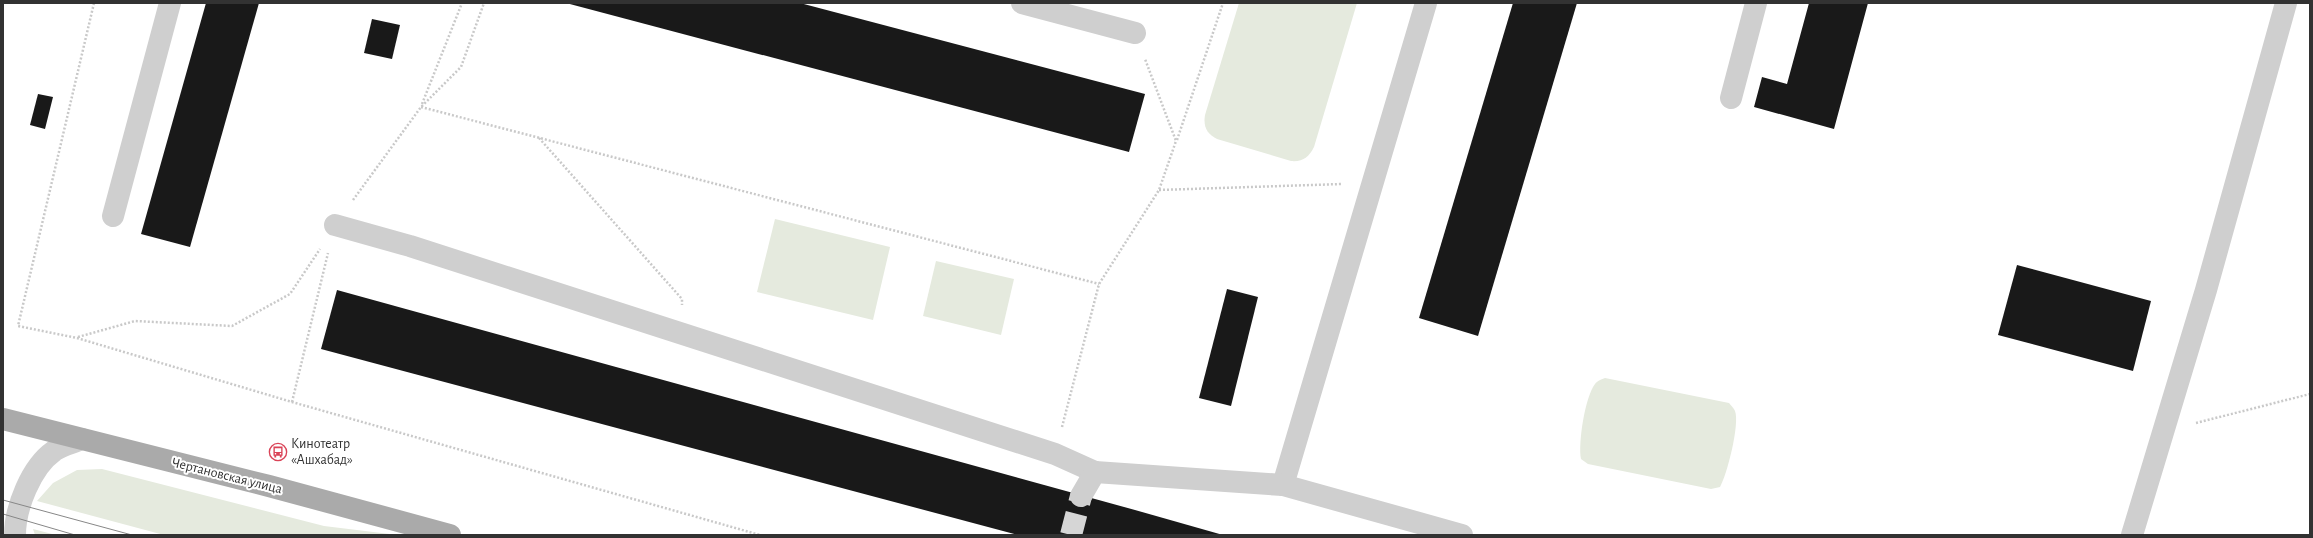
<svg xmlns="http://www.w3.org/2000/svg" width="2313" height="538" font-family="'Alegreya Sans',sans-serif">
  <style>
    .green { fill: #e5eade }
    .building { fill: #191919 }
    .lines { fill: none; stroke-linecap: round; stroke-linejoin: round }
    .minor-tunnel { stroke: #d6d6d6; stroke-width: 22; stroke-dasharray: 22 11; stroke-linecap: butt }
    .path { stroke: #c9c9c9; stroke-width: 2.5; stroke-dasharray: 2 2; stroke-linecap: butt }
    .minor { stroke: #cfcfcf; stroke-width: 22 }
    .major { stroke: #aaa; stroke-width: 22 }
    .tram { stroke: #878787; stroke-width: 1 }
    .labels { text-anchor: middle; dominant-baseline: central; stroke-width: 4; stroke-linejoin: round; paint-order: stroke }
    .poi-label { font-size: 14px; fill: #323232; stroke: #fff; text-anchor: start }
    .street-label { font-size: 14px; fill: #323232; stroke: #fff }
  </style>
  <rect width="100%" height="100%" fill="#fff"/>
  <g class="green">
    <path d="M1239,3H1357L1314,147C1309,157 1303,162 1291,161L1217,139C1207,134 1203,127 1205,115Z"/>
    <polygon points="775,219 890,247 873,320 757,292"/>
    <polygon points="936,261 1014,279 1001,335 923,316"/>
    <path d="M1605,378L1729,403C1731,406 1734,408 1735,411C1740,424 1727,475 1720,487L1711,489L1588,464L1581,459C1578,443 1585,397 1595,384C1597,381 1602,379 1605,378Z"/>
    <polygon points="102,469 324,526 398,535 164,535 37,501 53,483 77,470"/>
    <polygon points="33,529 56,535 35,535"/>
  </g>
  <g class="building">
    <polygon points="206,3 259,3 190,247 141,234"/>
    <polygon points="566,3 800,3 1145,94 1129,152"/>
    <polygon points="1513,3 1577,3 1478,336 1419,318"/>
    <polygon points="1809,3 1868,3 1834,129 1754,107 1762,77 1787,84"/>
    <polygon points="372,19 400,25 392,59 364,53"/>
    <polygon points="38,94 53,97 45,129 30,125"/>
    <polygon points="2017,265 2151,301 2133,371 1998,335"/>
    <polygon points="1227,289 1258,297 1231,406 1199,398"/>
    <polygon points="337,290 1135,510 1223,535 1018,535 321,349"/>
  </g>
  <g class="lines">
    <polyline class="minor-tunnel" points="1071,535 1081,496"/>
    <g class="path">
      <polyline points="94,3 18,326 77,338 292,402 760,535"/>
      <polyline points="422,104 462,3"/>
      <polyline points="421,107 1099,284"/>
      <polyline points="539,138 682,299 682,305"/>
      <polyline points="1177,140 1223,3"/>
      <polyline points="1159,190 1342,184"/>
      <polyline points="353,200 421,107 461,67 484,3"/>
      <polyline points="78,337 135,321 232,326 290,294 320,249"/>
      <polyline points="292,402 328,253"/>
      <polyline points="2196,423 2310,394"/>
      <polyline points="1062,427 1099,284 1159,190 1176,141 1145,59"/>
    </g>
    <g class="minor">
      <polyline points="1022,3 1135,33"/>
      <polyline points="1731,98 1756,3"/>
      <polyline points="113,216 170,3"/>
      <polyline points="335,225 410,246 1055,454 1095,472"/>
      <polyline points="1283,485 1426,3"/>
      <polyline points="1081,496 1095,472 1283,485 1462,535"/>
      <path d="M15,535C15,508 31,467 54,451C61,445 73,443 82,439"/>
      <polyline points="2132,535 2206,290 2286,3"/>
    </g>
    <polyline class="major" points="3,419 269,486 450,535"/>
    <g class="tram">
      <polyline points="3,500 132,535"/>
      <polyline points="3,514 75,535"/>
    </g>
  </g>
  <defs>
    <symbol id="bus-ring" viewBox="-11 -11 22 22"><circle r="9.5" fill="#fff" stroke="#da4357" stroke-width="1.5"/><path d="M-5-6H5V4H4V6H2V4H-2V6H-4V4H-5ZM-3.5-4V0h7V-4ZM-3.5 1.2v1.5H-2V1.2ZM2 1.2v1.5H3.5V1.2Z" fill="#da4357"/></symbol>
  </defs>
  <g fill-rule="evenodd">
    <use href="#bus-ring" x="268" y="442" width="20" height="20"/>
  </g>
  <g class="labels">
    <g class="poi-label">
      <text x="291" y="444">Кинотеатр<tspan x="291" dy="16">«Ашхабад»</tspan></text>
    </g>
    <g class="street-label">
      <text transform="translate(227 476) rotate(14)">Чертановская улица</text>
    </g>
  </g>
  <rect width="2313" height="538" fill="none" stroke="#323232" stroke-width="8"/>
</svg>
